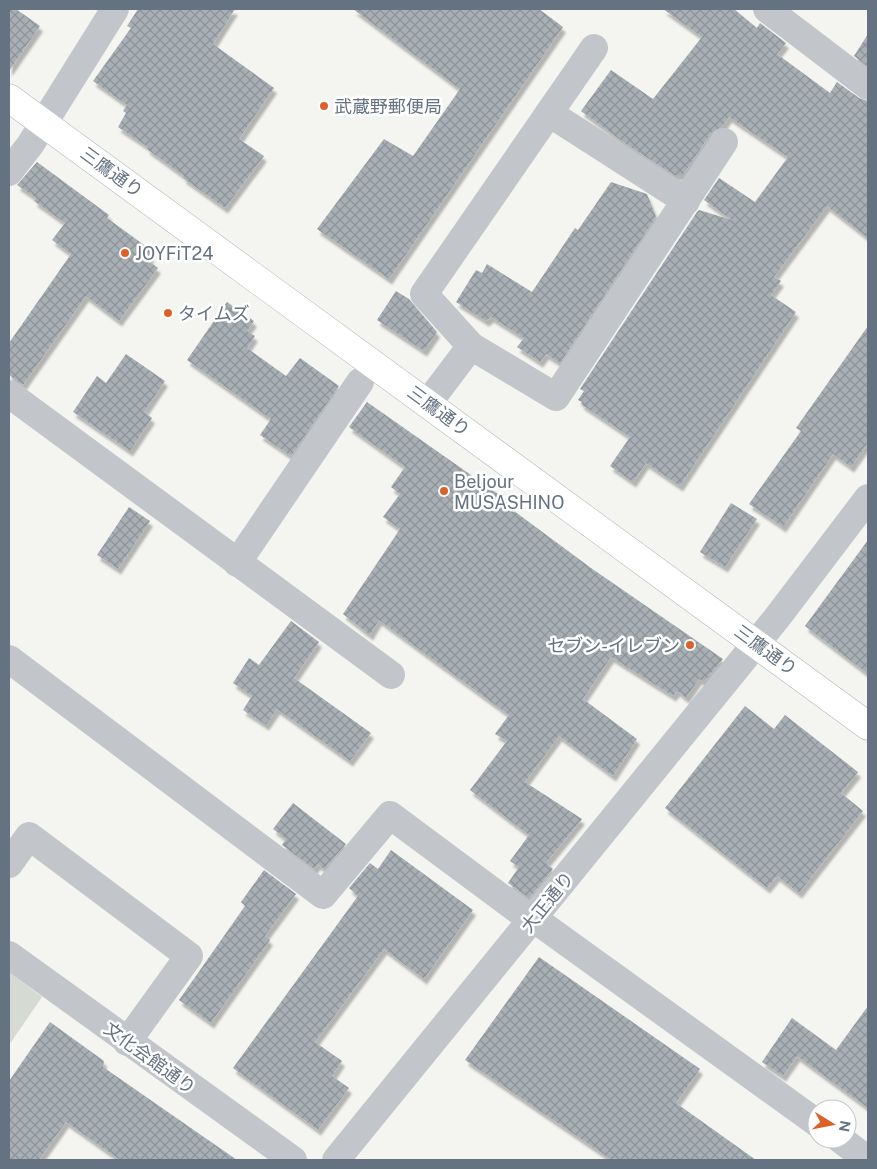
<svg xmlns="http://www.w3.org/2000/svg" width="877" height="1169" font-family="'Public Sans','Noto Sans JP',sans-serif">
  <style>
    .park { fill: #d5dbd2 }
    .building { fill: url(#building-cross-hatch); filter: url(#shadow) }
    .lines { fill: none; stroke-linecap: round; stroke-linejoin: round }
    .major-casing { stroke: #b3b7bb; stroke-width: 29 }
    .minor { stroke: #c2c5c9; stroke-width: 28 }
    .major { stroke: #fff; stroke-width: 28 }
    .poi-dot { fill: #dc6129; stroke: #fff; stroke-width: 2 }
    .labels { text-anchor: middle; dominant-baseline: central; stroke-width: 5; stroke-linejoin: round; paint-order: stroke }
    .poi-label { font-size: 18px; fill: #647281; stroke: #fff; text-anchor: start }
    .street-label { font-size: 18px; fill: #647281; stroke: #fff }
  </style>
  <defs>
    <pattern id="building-cross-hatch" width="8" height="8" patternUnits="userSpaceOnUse" patternTransform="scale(1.25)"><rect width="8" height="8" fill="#a9b0b5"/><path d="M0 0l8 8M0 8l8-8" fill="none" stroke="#8d9499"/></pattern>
    <filter id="shadow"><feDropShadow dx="3" dy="5.5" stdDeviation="1" flood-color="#0004"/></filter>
  </defs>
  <rect width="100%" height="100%" fill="#f4f4f1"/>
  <polygon class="park" points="9,972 42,997 9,1045"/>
  <g class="building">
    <polygon points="9,9 16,9 40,26 9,71"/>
    <polygon points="138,9 235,9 213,44 274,88 239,139 264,156 225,208 183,178 184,176 147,149 148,147 118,127 126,113 123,111 127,105 93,81 131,28 127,26"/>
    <polygon points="353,9 539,9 563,27 389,279 317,229 384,139 413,156 460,89"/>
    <polygon points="663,9 734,9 757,28 760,23 786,43 777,54 830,93 837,82 859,98 868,101 868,238 827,206 774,277 781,281 771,295 796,312 680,486 646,463 633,482 610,466 630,437 581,404 582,402 578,400 584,391 580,389 697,212 699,210 732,220 704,200 719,178 755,202 788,157 729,117 722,127 711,133 683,175 674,175 626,144 581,111 611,70 653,99 702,37"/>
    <polygon points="868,34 868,67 854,56"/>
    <polygon points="37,162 109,215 107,218 151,250 150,262 158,268 119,321 86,296 23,385 9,375 9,343 71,254 52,240 65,223 34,201 36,198 17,185"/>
    <polygon points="611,182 647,194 656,217 560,363 546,354 540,362 517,347 524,338 491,317 486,321 456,302 476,270 482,273 487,264 532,292 575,228 578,230"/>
    <polygon points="396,291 409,299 437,332 424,351 377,320"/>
    <polygon points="227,302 254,321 247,331 255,336 247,348 286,376 300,358 339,386 291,456 260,435 271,419 187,360"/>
    <polygon points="868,326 868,443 851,467 833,454 783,527 749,504 801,431 796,428"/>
    <polygon points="126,354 165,381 144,412 152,418 130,451 73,412 97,376 106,383"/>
    <polygon points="367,402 508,501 506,505 591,568 723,659 704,682 699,679 686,698 677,691 673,696 611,657 583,699 637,739 613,776 559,736 525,782 582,819 546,863 553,869 529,898 508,883 519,867 510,861 529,835 470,790 507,741 495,734 509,715 379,620 370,635 343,614 400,529 383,517 400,494 391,487 405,467 349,427"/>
    <polygon points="731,503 757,519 725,567 700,552"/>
    <polygon points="129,507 150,521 118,569 97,555"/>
    <polygon points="868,540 868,674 805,626"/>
    <polygon points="291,621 319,642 294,678 371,733 350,761 277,709 266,725 243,710 252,696 233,683 249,658 259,665"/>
    <polygon points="745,706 774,729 785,715 858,772 841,793 863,811 799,893 777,876 767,888 665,808"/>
    <polygon points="293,803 346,844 324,869 318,864 314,869 282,845 286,839 273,829"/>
    <polygon points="391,850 473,910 424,979 384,949 315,1042 342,1061 332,1076 349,1088 318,1130 233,1068 358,896 349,888 370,863 378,869"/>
    <polygon points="264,870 296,894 265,936 270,940 211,1023 179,1000 245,906 241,902"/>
    <polygon points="539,957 700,1069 676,1103 756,1160 612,1160 465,1060"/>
    <polygon points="868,1006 868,1108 797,1056 783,1076 762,1062 792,1018 836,1050"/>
    <polygon points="50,1022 104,1061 103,1067 237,1160 120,1160 66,1122 39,1160 9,1160 9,1081"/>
  </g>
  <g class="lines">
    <defs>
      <polyline id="major" points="9,98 868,726"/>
    </defs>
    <use href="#major" class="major-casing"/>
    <g class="minor">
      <polyline points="767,9 868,86"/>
      <polyline points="594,48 424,294 471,346 556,397 724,142"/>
      <polyline points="549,113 686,201"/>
      <polyline points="9,172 30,145 115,9"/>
      <polyline points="9,394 391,675"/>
      <polyline points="428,403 471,346"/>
      <polyline points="237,563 360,382"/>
      <polyline points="9,659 323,895 390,815 518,910 544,926 817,1123"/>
      <polyline points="9,864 29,836 189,956 127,1042"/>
      <polyline points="9,955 293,1160"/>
      <polyline points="840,1139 868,1160"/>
      <polyline points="336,1160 776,619 868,498"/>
    </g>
    <use href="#major" class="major"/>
  </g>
  <g class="poi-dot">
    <circle cx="324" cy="106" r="5"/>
    <circle cx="125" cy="253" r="5"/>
    <circle cx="168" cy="313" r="5"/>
    <circle cx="444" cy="491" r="5"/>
    <circle cx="690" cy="645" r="5"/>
  </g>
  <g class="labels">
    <g class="poi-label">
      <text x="334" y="106">武蔵野郵便局</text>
      <text x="135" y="253">JOYFiT24</text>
      <text x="178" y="313">タイムズ</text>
      <text x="454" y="481">Beljour<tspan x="454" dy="21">MUSASHINO</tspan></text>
      <text x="680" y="645" text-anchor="end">セブン-イレブン</text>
    </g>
    <g class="street-label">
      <text transform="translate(112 172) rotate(36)">三鷹通り</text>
      <text transform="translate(439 411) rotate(36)">三鷹通り</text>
      <text transform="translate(766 650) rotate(36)">三鷹通り</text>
      <text transform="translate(547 902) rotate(-51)">大正通り</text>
      <text transform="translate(150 1058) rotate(36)">文化会館通り</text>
    </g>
  </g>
  <rect width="877" height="1169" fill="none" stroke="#647281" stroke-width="20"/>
  <g transform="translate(832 1124) rotate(100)"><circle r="24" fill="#ffffff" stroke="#c1c7cd"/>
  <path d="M0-4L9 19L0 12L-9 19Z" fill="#dc6129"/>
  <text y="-8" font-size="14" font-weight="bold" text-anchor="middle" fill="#647281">N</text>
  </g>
</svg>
